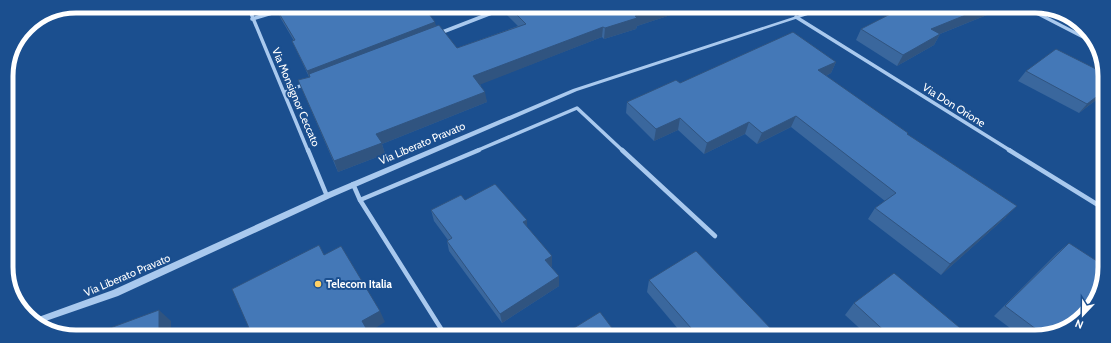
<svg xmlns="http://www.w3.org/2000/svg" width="1111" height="343" font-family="Cabin,sans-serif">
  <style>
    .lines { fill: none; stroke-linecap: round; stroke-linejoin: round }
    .minor-far1 { stroke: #a9c9ee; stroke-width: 3.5 }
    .minor { stroke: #a9c9ee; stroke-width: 4.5 }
    .tertiary { fill: #a9c9ee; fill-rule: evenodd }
    .wall { fill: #3a679d }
    .shaded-wall { fill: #305480 }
    .building { fill: #4478b7; stroke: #305480 }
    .poi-dot { fill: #ffd166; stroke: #1b4f8f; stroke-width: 1.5 }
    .labels { text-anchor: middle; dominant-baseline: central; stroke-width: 4; stroke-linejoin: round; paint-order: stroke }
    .street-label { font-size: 11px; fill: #fff; stroke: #1b4f8f }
    .poi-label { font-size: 11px; font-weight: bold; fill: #fff; stroke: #1b4f8f; text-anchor: start }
    .rim { fill: none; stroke: #fff; stroke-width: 5 }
  </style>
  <rect width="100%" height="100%" fill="#1b4f8f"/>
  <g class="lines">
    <g class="minor-far1">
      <polyline points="248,6 308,151"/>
      <polyline points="1027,8 1093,42"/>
      <polyline points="796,17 1011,151"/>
      <polyline points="252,19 282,10"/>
      <polyline points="440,33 507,7"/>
      <polyline points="285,92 305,84"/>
      <polyline points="476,151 577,108 623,151"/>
    </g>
    <g class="minor">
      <polyline points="308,150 327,196"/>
      <polyline points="622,150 715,236"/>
      <polyline points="1009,150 1103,208"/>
      <polyline points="353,184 360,200 445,335"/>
      <polyline points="360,200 479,150"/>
    </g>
    <polygon class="tertiary" points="821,8 829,8 577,91 330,198 118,296 40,323 33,319 113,290 324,194 573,89"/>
  </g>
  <g class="wall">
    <polygon points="281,7 444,7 428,12 436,26 457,48 518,26 504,12 504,7 692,8 637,26 636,29 604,39 602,37 480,84 487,102 382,144 385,154 338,172 298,80 309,77 296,49 292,41 294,41 281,19 277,10 283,9 283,7"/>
    <polygon points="902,8 1004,8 940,34 934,45 897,66 856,40 861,29"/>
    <polygon points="836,62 831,73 826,76 907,134 1006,217 941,275 868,219 875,208 885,201 791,127 757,144 745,134 704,154 678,130 654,141 626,113 627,102 680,83"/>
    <polygon points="1026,71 1104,94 1079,113 1018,81"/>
    <polygon points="465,200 527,220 527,227 552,266 551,267 559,286 502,323 449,251 447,241 448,240 434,221 431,210"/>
    <polygon points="1069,243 1078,322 1039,337 1022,337 994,316 1057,253"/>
    <polygon points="649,280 778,336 684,336 647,292"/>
    <polygon points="854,303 971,337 868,336 845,315"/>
  </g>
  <g class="shaded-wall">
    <polygon points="423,7 444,7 424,14"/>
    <polygon points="662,7 692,8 637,26 636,29 604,39 605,28 635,16"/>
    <polygon points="983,8 1004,8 925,40 931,29"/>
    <polygon points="435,22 437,30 310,79 307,71"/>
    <polygon points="603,27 602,37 474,87 473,76"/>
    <polygon points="940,34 934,45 897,66 903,55"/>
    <polygon points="836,62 831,73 814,82 818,70"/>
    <polygon points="1104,91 1104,94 1079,113 1087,104"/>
    <polygon points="485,92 487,102 382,144 385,154 338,172 334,161 376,134"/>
    <polygon points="796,116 791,127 757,144 762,133"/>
    <polygon points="680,118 678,130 654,141 656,129"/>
    <polygon points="749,122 745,134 704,154 707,143"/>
    <polygon points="1017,206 1006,217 941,275 950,264"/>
    <polygon points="527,220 527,230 523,222"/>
    <polygon points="552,256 552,266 546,270 545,260"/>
    <polygon points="559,276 559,286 502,323 500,314"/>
    <polygon points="159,310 171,321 171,335 159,335"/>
    <polygon points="380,311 385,322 368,333 362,321"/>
  </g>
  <g class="building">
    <polygon points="283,7 424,7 435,22 307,71 292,41 295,40 277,10 284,8"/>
    <polygon points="509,7 662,7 635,16 637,18 605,28 603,27 473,76 485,92 376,134 382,143 334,161 298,80 310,77 309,74 439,25 457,48 526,24"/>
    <polygon points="902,8 983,8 931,29 940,34 903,55 861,29"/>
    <polygon points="793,32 836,62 818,70 908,133 907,134 1017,206 950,264 875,208 896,193 796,116 762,133 749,122 707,143 680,118 656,129 627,102 676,80 680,83"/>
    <polygon points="1056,49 1104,73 1104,91 1087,104 1026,71"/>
    <polygon points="495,184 527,220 523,222 552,256 545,260 559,276 500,314 447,241 452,238 431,210 461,195 465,200"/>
    <polygon points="1069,243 1103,265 1103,285 1078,322 1044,335 1005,306"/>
    <polygon points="319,245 324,255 341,246 380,311 362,321 370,335 252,335 232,289"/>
    <polygon points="696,251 778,336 698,336 649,280"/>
    <polygon points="894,273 971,337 891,337 854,303"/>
    <polygon points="159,310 159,335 91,335"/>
    <polygon points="600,312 618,336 561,336"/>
  </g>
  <circle class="poi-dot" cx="318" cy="284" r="4"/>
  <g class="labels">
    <g class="street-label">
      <text transform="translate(296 97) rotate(67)">Via Monsignor Ceccato</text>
      <text transform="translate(954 105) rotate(32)">Via Don Orione</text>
      <text transform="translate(422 143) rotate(-23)">Via Liberato Pravato</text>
      <text transform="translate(127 275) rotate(-23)">Via Liberato Pravato</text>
    </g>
    <g class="poi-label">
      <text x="326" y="284">Telecom Italia</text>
    </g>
  </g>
  <path d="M0 0H1111V343H0ZM76 13H1035A63 63 0 0 1 1098 76V267A63 63 0 0 1 1035 330H76A63 63 0 0 1 13 267V76A63 63 0 0 1 76 13Z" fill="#1b4f8f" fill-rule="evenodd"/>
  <path class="rim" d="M76 13H1035A63 63 0 0 1 1098 76V267A63 63 0 0 1 1035 330H76A63 63 0 0 1 13 267V76A63 63 0 0 1 76 13Z"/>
  <g transform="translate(1083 315) rotate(202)" stroke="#1b4f8f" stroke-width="3" paint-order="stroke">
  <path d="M0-3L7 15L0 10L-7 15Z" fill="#ffffff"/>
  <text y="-6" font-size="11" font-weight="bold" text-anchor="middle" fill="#ffffff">N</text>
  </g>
</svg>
